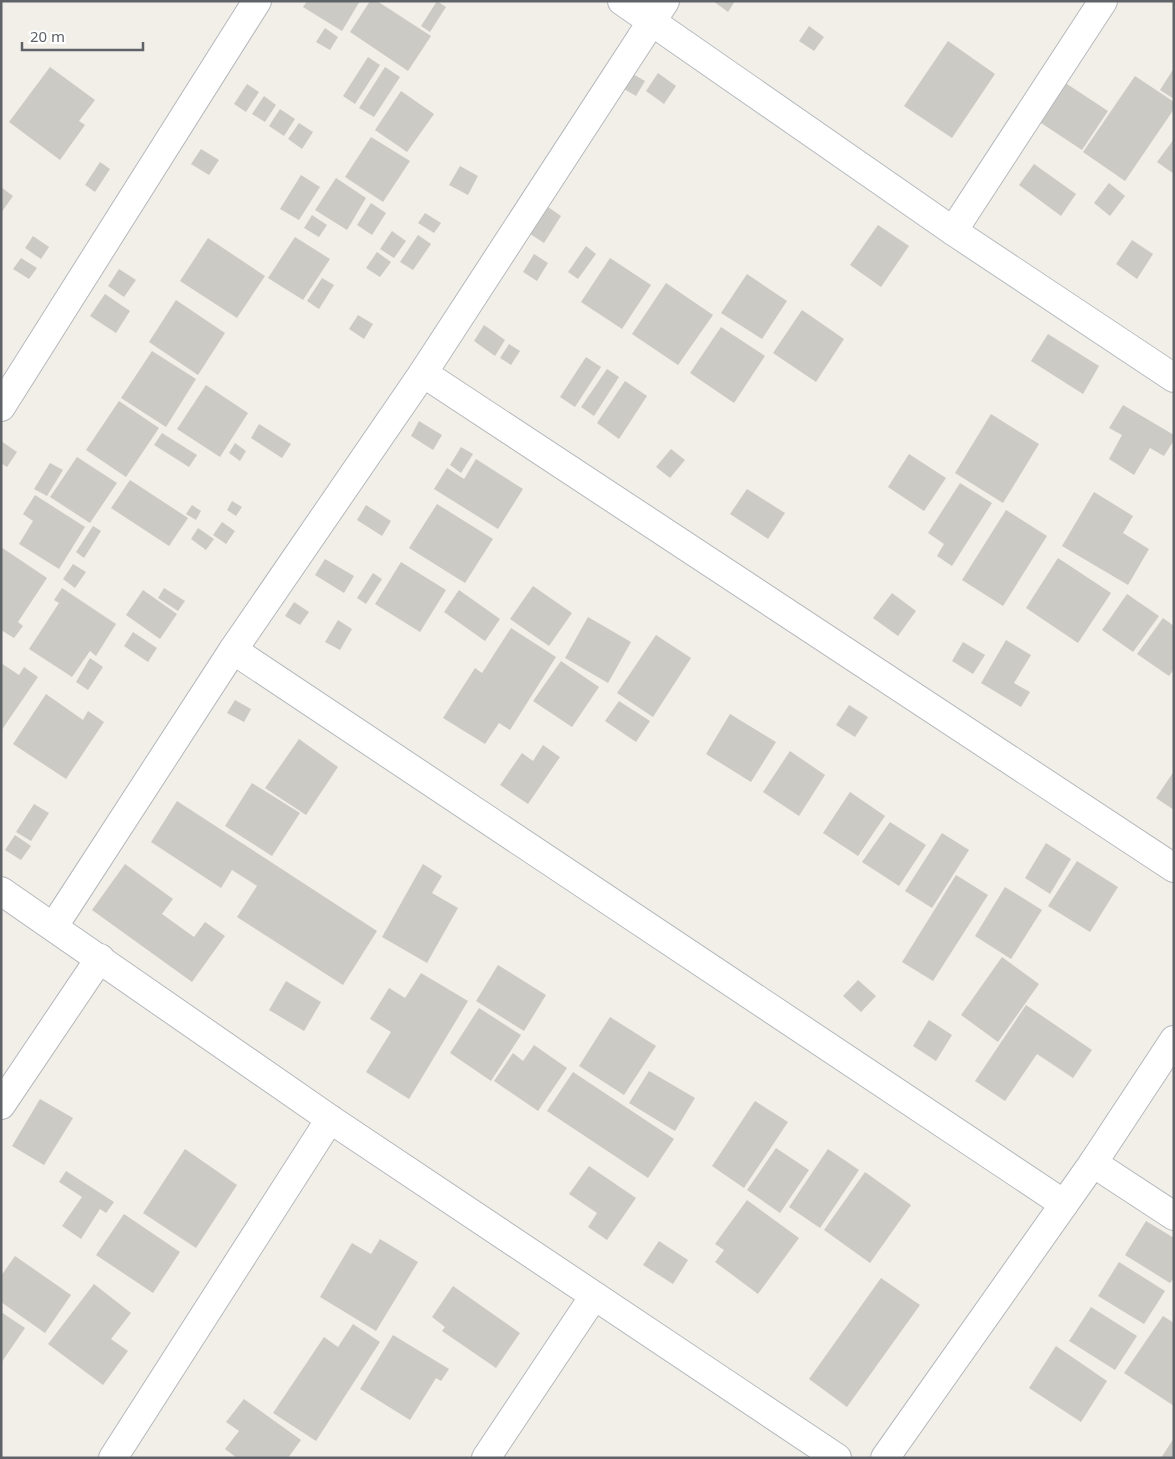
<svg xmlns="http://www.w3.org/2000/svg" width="1175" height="1459" font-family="'Noto Sans',sans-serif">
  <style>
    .building { fill: #cccac5 }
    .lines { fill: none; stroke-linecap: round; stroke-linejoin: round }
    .street-casing { stroke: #b5b8bc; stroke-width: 30 }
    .secondary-casing { stroke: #b6babf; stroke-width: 30 }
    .street { stroke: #fff; stroke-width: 28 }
    .secondary { stroke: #fff; stroke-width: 28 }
  </style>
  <rect width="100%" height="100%" fill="#f1efe8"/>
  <g class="building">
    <polygon points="307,1 360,1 342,31 303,7"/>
    <polygon points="370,1 377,1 431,36 408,71 350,32"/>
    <polygon points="437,1 446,7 430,32 421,26"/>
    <polygon points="713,1 735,1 728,12"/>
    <polygon points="809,26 824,37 814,51 799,41"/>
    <polygon points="325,28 338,37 330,50 316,42"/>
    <polygon points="948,41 995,74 952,138 904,106"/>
    <polygon points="368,57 380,65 355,104 343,96"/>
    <polygon points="50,67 95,100 79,121 85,125 60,160 9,122"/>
    <polygon points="385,67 400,77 374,117 359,108"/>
    <polygon points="1174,68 1174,99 1160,90"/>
    <polygon points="658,73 676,86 664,104 646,91"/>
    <polygon points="633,74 645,81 636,96 624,89"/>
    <polygon points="1135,76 1174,102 1174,109 1125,181 1083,152"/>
    <polygon points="1064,82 1108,111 1082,150 1038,121"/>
    <polygon points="247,84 259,92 246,112 234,104"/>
    <polygon points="401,91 434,114 407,152 375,130"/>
    <polygon points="264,96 276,105 265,122 252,114"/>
    <polygon points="280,109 295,119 284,136 269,126"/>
    <polygon points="299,123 313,132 302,149 288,139"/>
    <polygon points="371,137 410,161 383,202 345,177"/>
    <polygon points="1174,139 1174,174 1157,162"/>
    <polygon points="201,149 219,160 209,175 191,164"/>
    <polygon points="100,162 110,169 95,192 85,185"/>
    <polygon points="1034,164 1076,194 1061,216 1019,185"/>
    <polygon points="460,166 478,176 468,195 449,185"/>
    <polygon points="301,175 320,187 299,220 280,209"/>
    <polygon points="336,178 366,198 347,230 315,210"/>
    <polygon points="1109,183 1125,196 1110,216 1094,203"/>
    <polygon points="1,187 13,196 1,213"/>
    <polygon points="371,203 386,213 372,235 357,225"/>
    <polygon points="545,205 561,216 544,243 527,232"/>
    <polygon points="425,213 441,223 434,233 418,223"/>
    <polygon points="312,215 327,225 319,237 304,228"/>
    <polygon points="878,225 909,246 881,287 850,265"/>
    <polygon points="392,231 406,241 394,258 380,249"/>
    <polygon points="418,235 431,244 413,270 400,262"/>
    <polygon points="33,236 49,247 41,259 25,248"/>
    <polygon points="295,237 330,259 303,300 268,278"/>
    <polygon points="208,238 265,276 237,318 180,281"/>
    <polygon points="1132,240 1153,254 1137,279 1116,264"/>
    <polygon points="586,246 596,254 578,279 568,272"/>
    <polygon points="377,252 391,262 380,277 366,268"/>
    <polygon points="534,254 548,263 537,281 523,272"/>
    <polygon points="21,258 37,268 29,279 13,269"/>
    <polygon points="610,258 651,285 622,329 581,302"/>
    <polygon points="119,269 136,280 124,297 108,286"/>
    <polygon points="747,274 787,301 762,339 721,313"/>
    <polygon points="322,278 334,285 319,309 307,301"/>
    <polygon points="666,283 713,315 678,365 632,334"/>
    <polygon points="105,294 130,311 116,333 90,316"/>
    <polygon points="176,300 225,333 198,375 149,342"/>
    <polygon points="802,310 844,339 816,382 773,353"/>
    <polygon points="358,315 373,324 364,339 349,329"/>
    <polygon points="484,325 505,340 495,356 474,341"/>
    <polygon points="721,327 765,356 734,403 690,373"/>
    <polygon points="1048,334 1099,366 1083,394 1031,361"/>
    <polygon points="509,344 520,351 511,365 500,358"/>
    <polygon points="152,351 196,379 166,427 121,398"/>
    <polygon points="586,357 601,367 575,407 560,397"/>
    <polygon points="607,369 619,377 594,416 581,407"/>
    <polygon points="625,381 647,396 619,439 597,423"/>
    <polygon points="206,385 248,413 220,457 177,429"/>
    <polygon points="119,401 159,428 126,477 86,450"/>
    <polygon points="1123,405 1174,435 1174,440 1164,456 1150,448 1134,475 1109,459 1122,435 1109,428"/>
    <polygon points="991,414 1039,444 1003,503 955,473"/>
    <polygon points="419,421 442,435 433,450 411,436"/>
    <polygon points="259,424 291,444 282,458 251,438"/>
    <polygon points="162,433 197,455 189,467 154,445"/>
    <polygon points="1,441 17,452 7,467 1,463"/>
    <polygon points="235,443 246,451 240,461 229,453"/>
    <polygon points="461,447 473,454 461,473 450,465"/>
    <polygon points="671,449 685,460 670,478 656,467"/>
    <polygon points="909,454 946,478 924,511 888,487"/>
    <polygon points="77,457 117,483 90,523 50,497"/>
    <polygon points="476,459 523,489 498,529 434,489 447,468 464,479"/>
    <polygon points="50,463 63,470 47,496 34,489"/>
    <polygon points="130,480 188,518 169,546 111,508"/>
    <polygon points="960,483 992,503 952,566 937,556 944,544 928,533"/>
    <polygon points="747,489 785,513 768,539 730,514"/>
    <polygon points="1094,492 1133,516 1123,533 1149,549 1128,585 1062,546"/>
    <polygon points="35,495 85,527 59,569 19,544 33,521 23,514"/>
    <polygon points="232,501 242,507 236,516 227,510"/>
    <polygon points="437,504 493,539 465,583 409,548"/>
    <polygon points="192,505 201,511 196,520 186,514"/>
    <polygon points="366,505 391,521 382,536 357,520"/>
    <polygon points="1006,510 1047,536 1003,606 962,580"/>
    <polygon points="222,522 235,531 226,544 213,535"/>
    <polygon points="93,526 101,531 84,558 76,552"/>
    <polygon points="198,528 214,539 206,550 191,539"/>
    <polygon points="1,547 47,578 18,622 23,626 14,638 1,630"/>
    <polygon points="1058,558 1111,593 1078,643 1026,608"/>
    <polygon points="325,559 354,576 344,593 315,575"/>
    <polygon points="401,562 446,590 420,632 375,604"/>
    <polygon points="73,564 86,572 75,588 63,579"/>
    <polygon points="373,573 382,579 366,604 357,598"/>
    <polygon points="533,586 572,613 549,646 510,619"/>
    <polygon points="62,588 116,624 96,656 90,651 72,677 29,649 59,603 54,600"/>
    <polygon points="164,588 185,601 178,611 158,598"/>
    <polygon points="143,590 177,614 160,639 126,615"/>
    <polygon points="459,590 500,619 485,641 444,612"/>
    <polygon points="892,593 916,611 898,636 873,618"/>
    <polygon points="1127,594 1159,616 1133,652 1102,630"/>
    <polygon points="294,602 309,612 300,625 285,616"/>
    <polygon points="588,617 631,642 608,683 565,658"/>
    <polygon points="1163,618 1174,626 1174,669 1169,676 1137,654"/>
    <polygon points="338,620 352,629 340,650 325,642"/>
    <polygon points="511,628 556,657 510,730 499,723 485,744 443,718 475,668 482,673"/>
    <polygon points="133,632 157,648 148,662 124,646"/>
    <polygon points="656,635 691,658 653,717 617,693"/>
    <polygon points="1006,640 1031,655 1014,683 1030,692 1021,707 981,683"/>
    <polygon points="963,642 985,655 973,674 952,661"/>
    <polygon points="90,658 103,667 88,690 76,682"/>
    <polygon points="561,661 599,687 572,727 533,701"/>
    <polygon points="1,663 19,675 24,667 38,677 1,731"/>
    <polygon points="46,694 83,720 88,711 104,722 66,779 13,744"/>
    <polygon points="235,700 251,709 244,722 227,713"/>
    <polygon points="619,701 650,721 636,742 605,721"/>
    <polygon points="849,705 868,717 855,737 836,725"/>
    <polygon points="730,714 776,742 751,782 706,754"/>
    <polygon points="299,739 338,767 306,815 265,788"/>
    <polygon points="543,745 560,757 528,804 500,785 522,753 533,761"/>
    <polygon points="790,751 825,775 799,816 763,792"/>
    <polygon points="1174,771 1174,810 1156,798"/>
    <polygon points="252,783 300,813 272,856 225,826"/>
    <polygon points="850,792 885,816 858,856 823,833"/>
    <polygon points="177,801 377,931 343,985 237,917 257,886 232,870 221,888 151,842"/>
    <polygon points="34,804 49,813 31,841 16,832"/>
    <polygon points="890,822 926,845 899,886 862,862"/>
    <polygon points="942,833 969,850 932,908 905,891"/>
    <polygon points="15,835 31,846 21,860 5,850"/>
    <polygon points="1046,843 1071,859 1050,894 1025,878"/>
    <polygon points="1077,861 1118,887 1090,932 1048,906"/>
    <polygon points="125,864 173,899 162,914 194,937 205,922 225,936 192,982 92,910"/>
    <polygon points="423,864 442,876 432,893 458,908 427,963 382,937"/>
    <polygon points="956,875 988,895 933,981 902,962"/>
    <polygon points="1005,887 1042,910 1011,959 975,936"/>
    <polygon points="1002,957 1039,984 998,1042 961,1015"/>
    <polygon points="498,965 546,995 524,1031 476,1001"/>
    <polygon points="421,973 468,1001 409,1099 366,1072 391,1032 370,1019 389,988 405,998"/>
    <polygon points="858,980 876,996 861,1012 843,996"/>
    <polygon points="286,981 321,1002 304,1031 269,1010"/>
    <polygon points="1026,1005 1092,1050 1073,1078 1037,1054 1005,1101 975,1081"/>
    <polygon points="479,1008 521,1035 491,1081 450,1053"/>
    <polygon points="610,1017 656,1046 624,1095 579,1066"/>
    <polygon points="929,1020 952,1035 936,1061 913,1046"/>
    <polygon points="534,1045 567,1068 538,1111 494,1081 513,1053 523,1061"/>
    <polygon points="649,1071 695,1098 675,1131 629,1103"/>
    <polygon points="573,1072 674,1139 648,1178 547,1111"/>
    <polygon points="40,1099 73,1118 44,1165 12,1146"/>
    <polygon points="755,1101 788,1122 744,1188 712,1166"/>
    <polygon points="776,1148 809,1170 780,1213 747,1190"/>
    <polygon points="185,1149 237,1185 196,1248 143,1213"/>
    <polygon points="828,1149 859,1170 820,1228 789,1207"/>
    <polygon points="589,1166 636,1198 607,1240 588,1227 597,1213 569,1194"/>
    <polygon points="66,1171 114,1202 106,1213 100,1209 81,1239 62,1226 82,1197 59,1182"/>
    <polygon points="865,1172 911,1205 870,1263 824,1230"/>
    <polygon points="747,1200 799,1238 758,1294 715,1262 724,1250 715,1244"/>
    <polygon points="124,1214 180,1252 153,1293 96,1255"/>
    <polygon points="1146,1221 1174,1238 1174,1278 1170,1283 1125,1255"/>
    <polygon points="380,1239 418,1262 376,1331 320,1297 352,1243 371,1254"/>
    <polygon points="659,1241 688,1260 673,1284 643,1265"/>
    <polygon points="15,1256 71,1295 45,1333 1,1302 1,1276"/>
    <polygon points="1119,1262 1165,1291 1144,1324 1098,1296"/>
    <polygon points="881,1278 920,1305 847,1407 809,1379"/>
    <polygon points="94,1284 131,1313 111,1339 128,1351 103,1385 48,1344"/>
    <polygon points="453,1286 520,1333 496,1368 442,1331 445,1327 432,1317"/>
    <polygon points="1091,1307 1137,1336 1115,1370 1069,1341"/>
    <polygon points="1,1312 25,1328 1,1363"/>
    <polygon points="1163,1316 1174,1323 1174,1406 1124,1373"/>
    <polygon points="353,1324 380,1342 316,1441 273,1413 324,1337 338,1347"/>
    <polygon points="393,1335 449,1369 441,1381 436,1378 410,1420 360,1389"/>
    <polygon points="1056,1346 1107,1381 1081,1422 1029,1388"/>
    <polygon points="244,1399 301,1440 288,1458 237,1458 225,1449 239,1431 226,1422"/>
    <polygon points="1174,1438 1174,1458 1161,1458"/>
  </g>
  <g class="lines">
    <defs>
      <g id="street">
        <polyline points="953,231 1103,1"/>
        <polyline points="423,373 1174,868"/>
        <polyline points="1,407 257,1"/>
        <polyline points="233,650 1064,1204"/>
        <polyline points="1,891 330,1119 837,1458"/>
        <polyline points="54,926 233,650 423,373 665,1"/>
        <polyline points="1,1105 100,958"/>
        <polyline points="1093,1163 1174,1216"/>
        <polyline points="113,1458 330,1119"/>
        <polyline points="486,1458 594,1296"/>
        <polyline points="885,1458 1093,1163 1174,1040"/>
      </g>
      <polyline id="secondary" points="622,1 953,231 1174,378"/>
    </defs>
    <use href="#street" class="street-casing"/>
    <use href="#secondary" class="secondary-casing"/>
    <use href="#street" class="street"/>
    <use href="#secondary" class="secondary"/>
  </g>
  <rect width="1175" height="1459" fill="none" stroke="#5f6368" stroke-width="5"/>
  <path d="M22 42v8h121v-8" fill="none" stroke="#5f6368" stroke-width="2.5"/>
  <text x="30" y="42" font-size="15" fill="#5f6368" stroke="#ffffff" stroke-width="4" paint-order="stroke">20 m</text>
</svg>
